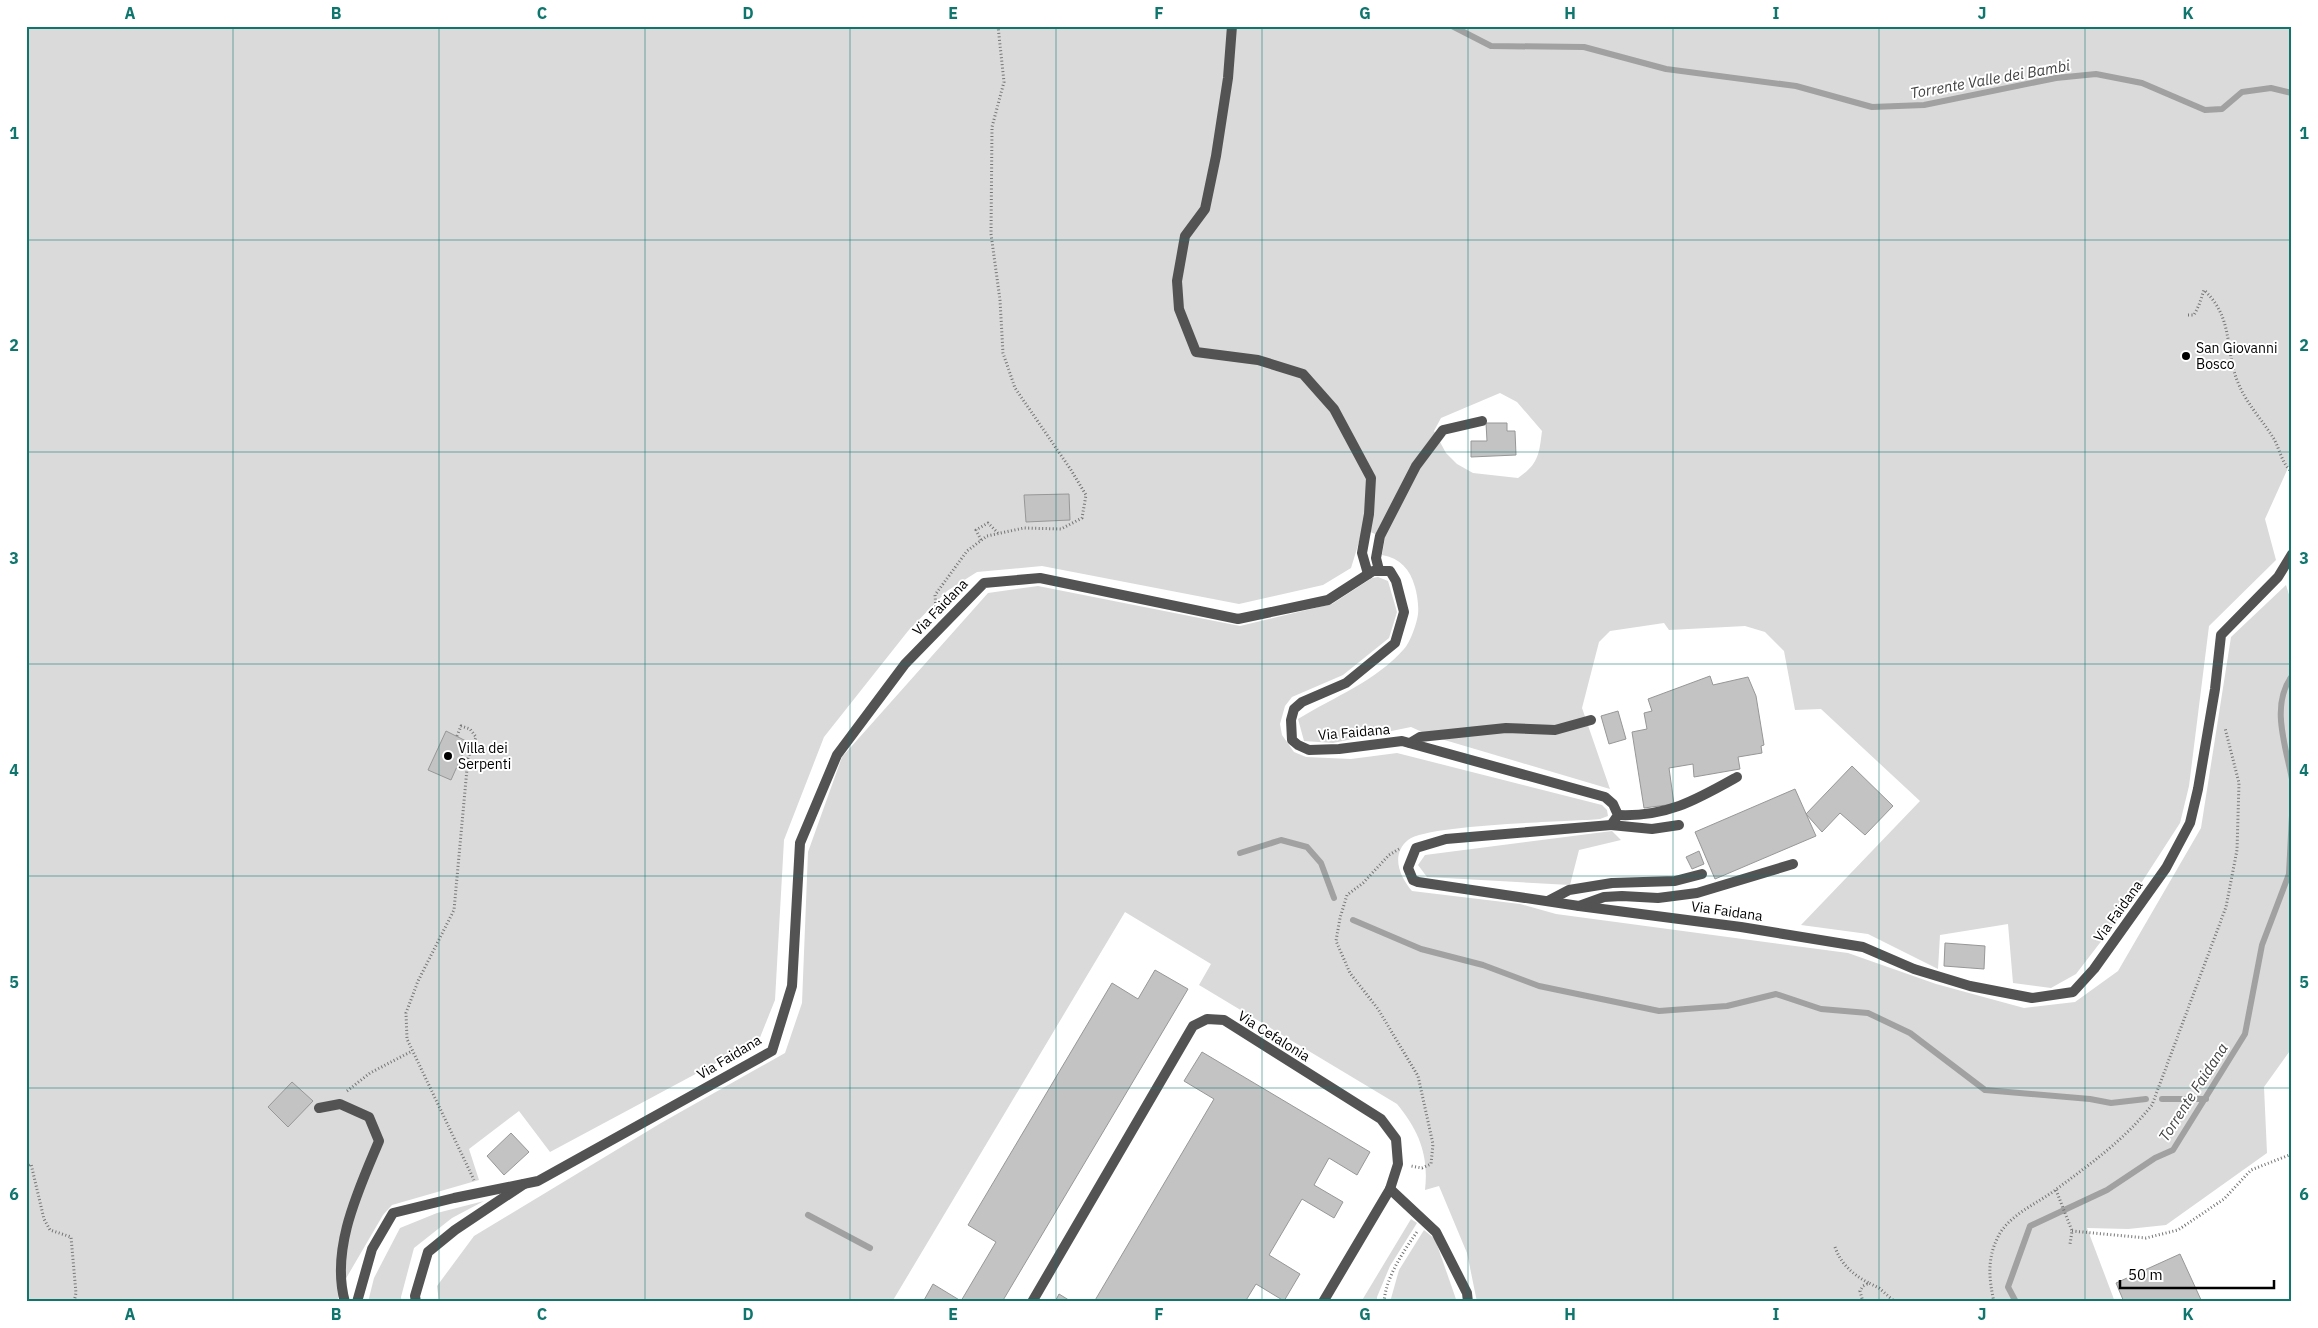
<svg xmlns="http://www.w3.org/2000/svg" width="2318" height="1328" font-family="'IBM Plex Sans',sans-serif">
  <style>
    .green { fill: #dadada; fill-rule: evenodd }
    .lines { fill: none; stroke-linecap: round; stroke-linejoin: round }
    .stream { stroke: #a1a1a1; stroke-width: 6 }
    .building { fill: #c3c3c3; stroke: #979797 }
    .path { stroke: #757575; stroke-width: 3; stroke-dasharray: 1 2.5; stroke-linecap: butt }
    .service { stroke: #535353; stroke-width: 10 }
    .minor { stroke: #535353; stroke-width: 10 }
    .grid { fill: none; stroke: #0f766e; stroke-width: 1; stroke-opacity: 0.55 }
    .poi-dot { fill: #000; stroke: #fff; stroke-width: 2 }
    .labels { text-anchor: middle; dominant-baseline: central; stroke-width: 4; stroke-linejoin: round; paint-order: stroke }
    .poi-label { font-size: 14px; fill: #000; stroke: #fff; text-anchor: start }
    .street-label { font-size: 14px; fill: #000; stroke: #fff }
    .water-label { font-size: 15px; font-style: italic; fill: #424242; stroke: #fff }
    .neatline { fill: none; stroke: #0f766e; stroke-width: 2 }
    .grid-label { font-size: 16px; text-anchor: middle; font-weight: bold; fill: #0f766e }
  </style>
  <rect width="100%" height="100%" fill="#fff"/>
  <g class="green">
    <path d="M26,26H2292V459L2265,519L2276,560L2209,626L2189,786L2180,823L2116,922L2076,974L2051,988L2013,983L2008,924L1940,935L1938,969L1868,934L1801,925L1920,801L1821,709L1795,710L1784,651L1765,632L1745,626L1669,630L1664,623L1610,631L1599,642L1582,708L1610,789L1431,736L1411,727L1333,743L1304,741L1298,719C1334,697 1376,681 1404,649C1410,643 1417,623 1418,614C1419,606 1417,594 1415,587C1410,569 1400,558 1382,555L1385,538L1363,529L1351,568L1323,585L1239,604L1042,566L977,572L947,591L908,631L824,737L784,840L775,1000L759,1040L550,1152L519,1111L469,1149L479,1180L392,1205L383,1215L341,1287L337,1302H26ZM1500,393L1517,402L1542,431C1539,456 1538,464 1518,478L1473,473L1457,464L1446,453L1434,431L1441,418Z"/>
    <path d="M1378,577L1388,581L1397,612L1389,638L1343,675L1292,697L1285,706L1280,724L1282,735L1294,752L1306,757L1351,759L1397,753L1602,805L1607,810L1608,816L1600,819C1567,822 1428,824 1408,840C1390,855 1400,877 1412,891L1520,904L1556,914L1848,953L1936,984L2024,1008L2075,1002L2118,971L2201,828L2231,637L2286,585L2292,604V1048L2264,1087L2267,1153L2166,1225L2128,1229L2087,1228L2115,1302H1477L1467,1253L1439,1186L1425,1190C1429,1155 1419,1131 1397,1104L1199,985L1211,964L1125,912L892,1302H439L437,1286L474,1236L661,1123L785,1053L802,1003L808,852L842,757L988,593L1038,586L1240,626L1332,604L1372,578Z"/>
    <polygon points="1612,831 1621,840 1579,850 1570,885 1427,877 1418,865 1425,855"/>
    <polygon points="484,1201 452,1218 414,1248 401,1297 402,1302 368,1302 374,1278 400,1228 437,1213"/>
    <polygon points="1411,1219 1417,1223 1390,1266 1377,1297 1377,1302 1361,1302"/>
    <polygon points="1424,1230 1435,1239 1457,1302 1390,1302 1399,1270"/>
  </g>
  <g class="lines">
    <g class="stream">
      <polyline points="1452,26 1491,46 1584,47 1666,69 1796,86 1872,107 1924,105 2056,78 2096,74 2142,83 2205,110 2222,109 2242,92 2271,88 2292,93"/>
      <path d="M2292,676C2270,705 2286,747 2292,779"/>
      <polyline points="1240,853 1281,840 1307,847 1321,863 1334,898"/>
      <polyline points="1353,920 1421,949 1483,965 1539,986 1659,1011 1727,1006 1776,994 1821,1009 1868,1013 1910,1033 1985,1090 2090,1099 2111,1103 2146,1099"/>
      <polyline points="2162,1099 2206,1099"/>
      <polyline points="808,1215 870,1248"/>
      <polyline points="2016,1302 2008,1287 2030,1226 2107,1190 2155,1158 2173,1150 2245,1034 2262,945 2289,874 2292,815"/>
    </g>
  </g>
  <g class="building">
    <polygon points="1486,423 1507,423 1507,431 1515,431 1516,455 1471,457 1471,441 1487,441"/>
    <polygon points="1069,494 1070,520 1026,522 1024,495"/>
    <polygon points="1710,676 1713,685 1748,677 1756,696 1764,745 1761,746 1762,753 1738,757 1740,769 1694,777 1693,764 1669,768 1674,804 1644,808 1632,732 1647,729 1644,713 1652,711 1648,699"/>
    <polygon points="1618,711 1626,739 1609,744 1601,716"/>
    <polygon points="446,731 468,742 451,780 428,770"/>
    <polygon points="1852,766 1893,806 1865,835 1840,813 1822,832 1806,814"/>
    <polygon points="1795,789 1816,836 1715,879 1695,832"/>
    <polygon points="1699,851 1704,864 1692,869 1686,857"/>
    <polygon points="1945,943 1985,946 1984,969 1944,966"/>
    <polygon points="1155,970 1188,989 1002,1302 923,1302 933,1284 961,1301 996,1242 968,1225 1112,983 1138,999"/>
    <polygon points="1202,1052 1370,1152 1357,1175 1329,1158 1314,1185 1343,1202 1334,1218 1302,1199 1269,1255 1300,1274 1284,1301 1256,1284 1245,1302 1094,1302 1214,1099 1184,1081"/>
    <polygon points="292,1082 313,1101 288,1127 268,1107"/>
    <polygon points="511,1133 529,1152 504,1175 487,1156"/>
    <polygon points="2180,1254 2202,1302 2124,1302 2116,1283"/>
    <polygon points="1059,1294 1072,1302 1055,1302"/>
  </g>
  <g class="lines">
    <g class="path">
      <path d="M2188,315H2194L2199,305L2204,290C2235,319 2224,352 2239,385C2247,404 2263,421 2274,439C2280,450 2282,464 2292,472"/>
      <polyline points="981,540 976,530 988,523 998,533"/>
      <polyline points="936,610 935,595 967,551 987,536 1024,528 1061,529 1082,518 1086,495 1071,470 1015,388 1003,353 1000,300 991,234 992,127 1004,82 998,26"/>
      <polyline points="457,736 461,726 470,729 476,737 468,758 454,910 418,981 406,1013 407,1039 474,1180"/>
      <polyline points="1399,849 1389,855 1363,883 1347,895 1340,918 1336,941 1350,973 1378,1009 1418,1076 1433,1144 1431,1164 1422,1168 1411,1166"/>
      <polyline points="26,1016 28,1014"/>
      <polyline points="347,1091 370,1073 412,1051"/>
      <polyline points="26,1167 31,1164 44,1219 50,1230 71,1237 76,1293 74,1302"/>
      <polyline points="2056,1190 2072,1231 2070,1244"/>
      <polyline points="2072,1231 2146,1238 2178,1230 2224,1199 2251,1170 2292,1154"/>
      <path d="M1835,1247C1841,1264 1853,1275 1869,1283"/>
      <path d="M1384,1302C1386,1277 1403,1252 1417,1232"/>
      <polyline points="1863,1302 1860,1291 1863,1286 1869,1283 1879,1288 1895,1302"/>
      <path d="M1994,1302C1989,1279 1987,1260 1997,1239C2007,1215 2039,1203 2058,1188C2093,1162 2125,1139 2152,1105L2226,907L2237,850L2239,783L2225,728"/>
    </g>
    <g class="service">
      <polyline points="1232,26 1228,78 1216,156 1205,209 1185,236 1177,281 1179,309 1196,352 1258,360 1303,374 1334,409 1371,478 1369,514 1362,553 1368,574"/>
      <polyline points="1379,570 1376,558 1380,536 1416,466 1443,430 1482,421"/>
      <polyline points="1410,743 1420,737 1506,728 1555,730 1591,720"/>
      <path d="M1618,815C1667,817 1696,800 1737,777"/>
      <polyline points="1611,825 1652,829 1679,825"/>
      <polyline points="1548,901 1569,890 1612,883 1675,881 1702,874"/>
      <polyline points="1579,906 1604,897 1622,896 1658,898 1697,893 1793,864"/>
      <path d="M319,1108L340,1104L369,1117L379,1141C359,1189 330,1249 345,1302"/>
      <polyline points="416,1302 415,1296 428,1252 455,1230 524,1184"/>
    </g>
    <g class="minor">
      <polyline points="1390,1189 1436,1232 1467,1293 1468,1302"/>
      <polyline points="357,1302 372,1249 393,1213 454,1198 538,1181 772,1051 792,986 800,843 837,755 905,664 984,583 1040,578 1238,619 1328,600 1373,571 1390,571 1396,581 1404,612 1395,643 1346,683 1302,702 1294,709 1291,720 1292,740 1298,745 1309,750 1339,749 1402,741 1605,797 1613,804 1618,815 1611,825 1446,839 1416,848 1408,868 1413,880 1418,882 1579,906 1741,927 1863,947 1914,969 1970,986 2032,998 2073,992 2094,969 2166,868 2190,823 2198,789 2215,689 2221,635 2278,577 2292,554"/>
      <polyline points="1032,1302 1193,1026 1207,1019 1224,1020 1381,1119 1396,1139 1398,1164 1390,1189 1323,1302"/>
    </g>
  </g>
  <path class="grid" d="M233,26V1302M439,26V1302M645,26V1302M850,26V1302M1056,26V1302M1262,26V1302M1468,26V1302M1673,26V1302M1879,26V1302M2085,26V1302M26,240H2292M26,452H2292M26,664H2292M26,876H2292M26,1088H2292"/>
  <g class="poi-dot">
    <circle cx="2186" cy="356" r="5"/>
    <circle cx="448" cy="756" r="5"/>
  </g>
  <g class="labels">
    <g class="poi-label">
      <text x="2196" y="348">San Giovanni<tspan x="2196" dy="16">Bosco</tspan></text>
      <text x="458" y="748">Villa dei<tspan x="458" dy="16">Serpenti</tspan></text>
    </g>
    <g class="street-label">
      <text transform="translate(940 607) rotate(-46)">Via Faidana</text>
      <text transform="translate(1354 732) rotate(-5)">Via Faidana</text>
      <text transform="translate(1727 911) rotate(8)">Via Faidana</text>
      <text transform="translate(2118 911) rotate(-54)">Via Faidana</text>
      <text transform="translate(1274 1036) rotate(32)">Via Cefalonia</text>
      <text transform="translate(729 1057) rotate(-31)">Via Faidana</text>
    </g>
    <g class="water-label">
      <text transform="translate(1990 79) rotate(-10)">Torrente Valle dei Bambi</text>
      <text transform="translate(2193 1092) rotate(-57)">Torrente Faidana</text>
    </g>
  </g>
  <rect width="2318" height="1328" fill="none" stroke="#ffffff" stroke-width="55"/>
  <path d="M2120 1280v8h154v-8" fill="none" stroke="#000000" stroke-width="2.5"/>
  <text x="2128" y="1280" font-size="15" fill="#000000" stroke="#ffffff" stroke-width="4" paint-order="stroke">50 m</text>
  <rect x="28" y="28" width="2262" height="1272" class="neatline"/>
  <g class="grid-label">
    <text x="130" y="19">A</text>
    <text x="336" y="19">B</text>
    <text x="542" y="19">C</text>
    <text x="748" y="19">D</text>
    <text x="953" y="19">E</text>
    <text x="1159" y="19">F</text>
    <text x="1365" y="19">G</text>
    <text x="1570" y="19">H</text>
    <text x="1776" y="19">I</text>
    <text x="1982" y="19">J</text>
    <text x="2188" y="19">K</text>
    <text x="14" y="139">1</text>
    <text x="2304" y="139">1</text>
    <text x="14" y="351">2</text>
    <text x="2304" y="351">2</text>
    <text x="14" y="564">3</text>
    <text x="2304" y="564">3</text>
    <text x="14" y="776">4</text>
    <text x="2304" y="776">4</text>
    <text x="14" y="988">5</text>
    <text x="2304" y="988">5</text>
    <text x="14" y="1200">6</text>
    <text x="2304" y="1200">6</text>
    <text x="130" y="1320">A</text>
    <text x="336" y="1320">B</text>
    <text x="542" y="1320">C</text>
    <text x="748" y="1320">D</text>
    <text x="953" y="1320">E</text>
    <text x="1159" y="1320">F</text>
    <text x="1365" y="1320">G</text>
    <text x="1570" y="1320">H</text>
    <text x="1776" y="1320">I</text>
    <text x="1982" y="1320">J</text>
    <text x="2188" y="1320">K</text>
  </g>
</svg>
